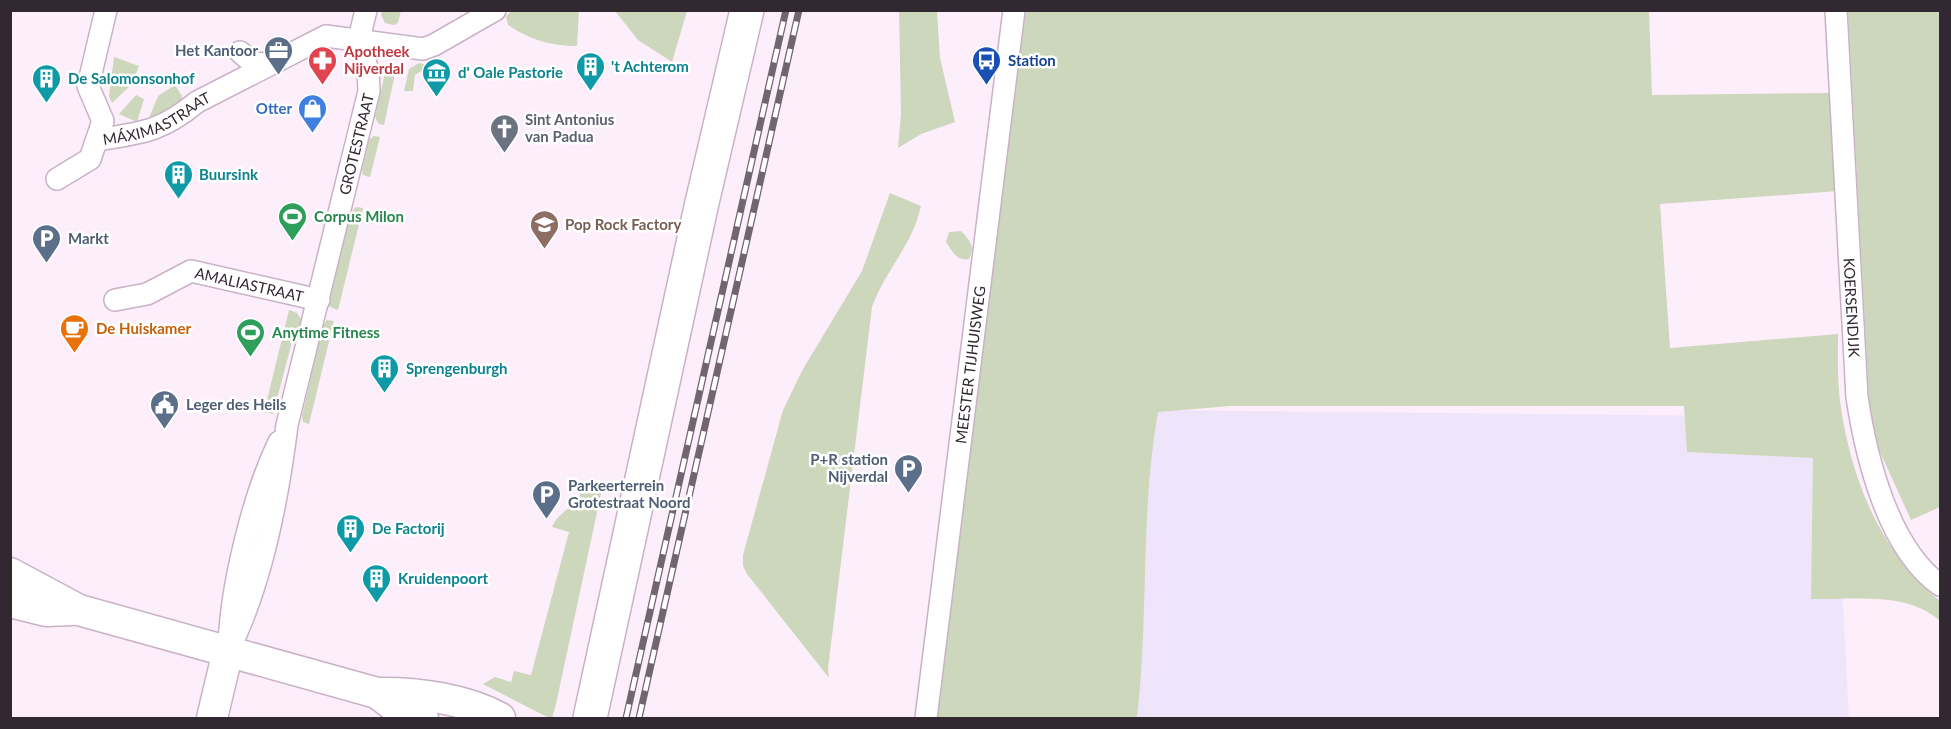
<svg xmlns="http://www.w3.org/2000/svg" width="1951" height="729" font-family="Lato,sans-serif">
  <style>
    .industrial { fill: #efe5fa }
    .green { fill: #cdd7bb }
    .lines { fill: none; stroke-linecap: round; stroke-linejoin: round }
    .street-casing { stroke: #c9b2c7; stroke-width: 24 }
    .secondary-casing { stroke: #c9b2c7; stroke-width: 33 }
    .primary-casing { stroke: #c9b2c7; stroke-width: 36 }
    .street { stroke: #fff; stroke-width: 21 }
    .secondary { stroke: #fff; stroke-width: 30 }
    .primary { stroke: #fff; stroke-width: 33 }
    .rail-casing { stroke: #706570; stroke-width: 7 }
    .rail { stroke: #fff; stroke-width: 4.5; stroke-dasharray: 14; stroke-linecap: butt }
    .labels { text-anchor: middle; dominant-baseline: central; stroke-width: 5; stroke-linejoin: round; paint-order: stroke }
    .service-label { font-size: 15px; font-weight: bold; fill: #4e5e75; stroke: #fff; text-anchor: start }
    .health-label { font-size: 15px; font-weight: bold; fill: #be3a42; stroke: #fff; text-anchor: start }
    .transit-label { font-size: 15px; font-weight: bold; fill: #164399; stroke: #fff; text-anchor: start }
    .culture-label { font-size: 15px; font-weight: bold; fill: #0d838f; stroke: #fff; text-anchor: start }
    .shop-label { font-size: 15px; font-weight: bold; fill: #366cbe; stroke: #fff; text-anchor: end }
    .street-label { font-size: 15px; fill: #312831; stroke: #fff }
    .worship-label { font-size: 15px; font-weight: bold; fill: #5b616d; stroke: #fff; text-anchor: start }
    .leisure-label { font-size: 15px; font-weight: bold; fill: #27864d; stroke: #fff; text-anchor: start }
    .education-label { font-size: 15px; font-weight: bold; fill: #785e54; stroke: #fff; text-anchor: start }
    .food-label { font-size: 15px; font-weight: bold; fill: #c56008; stroke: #fff; text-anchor: start }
  </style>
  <rect width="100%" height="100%" fill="#fdeefc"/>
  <polygon class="industrial" points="1155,410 1833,417 1849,718 1131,718"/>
  <g class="green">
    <polygon points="382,11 401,11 398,23 394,25 385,23 381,15"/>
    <path d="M512,11H579L577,46C551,46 530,40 508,25L506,16Z"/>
    <polygon points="615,11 687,11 672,62 638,40"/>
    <polygon points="899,11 937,11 940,58 955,122 921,134 898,148 901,114"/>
    <path d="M1024,11H1649L1652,95L1831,93L1838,191L1660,204L1670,348L1838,334C1838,358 1837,384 1841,408C1852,482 1882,554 1940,601V621C1908,591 1853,600 1811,599L1813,458L1687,452L1684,406H1230L1158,412C1140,513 1149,617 1137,718H934Z"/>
    <polygon points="1848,11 1940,11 1940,507 1911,520 1880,452 1870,417"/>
    <polygon points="114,57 139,66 131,85 112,103 109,96"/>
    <polygon points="419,63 433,66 441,76 436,80 425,77 421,71 415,75 413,91 404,91 409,69"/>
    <polygon points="390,68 396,69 384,125 379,124 375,117 385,73"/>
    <polygon points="175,85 182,96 180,110 147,123 158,96"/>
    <polygon points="136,95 144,99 137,122 119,114"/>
    <polygon points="374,136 380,137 370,177 363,175 362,170 369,140"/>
    <path d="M890,193L921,206C912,246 886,269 872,307L828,669L829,678L747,574L743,566V555L783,410L803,369L862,271Z"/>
    <polygon points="356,207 363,208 338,310 330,307 329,302 351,212"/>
    <path d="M961,231C969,239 976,247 969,259C957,262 952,251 946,242L949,232Z"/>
    <polygon points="289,310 297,313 303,322 299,344 292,342 273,414 264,412"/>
    <polygon points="327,320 334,321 309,424 303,422 302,416 323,325"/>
    <path d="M584,485L602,489L556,704L552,718H549L483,684L495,677L511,682L514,671L531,675L569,532L552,527C559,510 577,509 584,485Z"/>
  </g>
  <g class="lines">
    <defs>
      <g id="street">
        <path id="s1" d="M1836,10L1857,397C1866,457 1888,548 1940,585"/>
        <polyline points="240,52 253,63 267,64"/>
        <path id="s2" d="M97,140C141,133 161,132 197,102L326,36L423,49L434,45L495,10"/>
        <polyline points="57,179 90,159 103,121 88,86 106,10"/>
        <path id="s3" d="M115,300L147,294L191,271L319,300"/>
        <path d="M229,643C232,583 253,496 279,442"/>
        <path id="s4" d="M228,651C261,586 278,498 287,425L369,91L368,71L359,39L366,10"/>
        <path id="s5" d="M926,718L1014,10"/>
      </g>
      <g id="secondary">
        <path d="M10,573L79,610L377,693C416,692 466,699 500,718"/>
        <polyline points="10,602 46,611 72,610"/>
        <polyline points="377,693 402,712 423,718"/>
        <polyline points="212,718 228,651"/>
      </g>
      <polyline id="primary" points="590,718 701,207 747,10"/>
    </defs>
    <use href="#street" class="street-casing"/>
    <use href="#secondary" class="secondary-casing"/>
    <use href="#primary" class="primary-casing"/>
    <use href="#street" class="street"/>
    <use href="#secondary" class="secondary"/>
    <use href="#primary" class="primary"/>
    <defs>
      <g id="rail">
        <polyline points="626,718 786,10"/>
        <polyline points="639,718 799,10"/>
      </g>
    </defs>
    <use href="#rail" class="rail-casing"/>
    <use href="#rail" class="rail"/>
  </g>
  <defs>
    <symbol id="office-pin" viewBox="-11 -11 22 30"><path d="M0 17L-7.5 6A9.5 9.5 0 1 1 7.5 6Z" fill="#5c6f8a" stroke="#fff"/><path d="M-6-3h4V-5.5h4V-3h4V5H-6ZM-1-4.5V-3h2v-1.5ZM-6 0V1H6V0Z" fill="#fff"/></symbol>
    <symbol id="pharmacy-pin" viewBox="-11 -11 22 30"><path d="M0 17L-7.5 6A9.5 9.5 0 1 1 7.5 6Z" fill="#e0444e" stroke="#fff"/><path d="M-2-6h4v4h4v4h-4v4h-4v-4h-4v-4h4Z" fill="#fff"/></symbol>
    <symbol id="bus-pin" viewBox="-11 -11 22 30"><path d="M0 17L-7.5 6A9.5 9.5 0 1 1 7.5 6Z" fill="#1a4fb4" stroke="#fff"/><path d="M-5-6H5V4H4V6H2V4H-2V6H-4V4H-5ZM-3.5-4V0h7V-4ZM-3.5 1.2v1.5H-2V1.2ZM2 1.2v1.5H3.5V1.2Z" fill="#fff"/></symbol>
    <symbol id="building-pin" viewBox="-11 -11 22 30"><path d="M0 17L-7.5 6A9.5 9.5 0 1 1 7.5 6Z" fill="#0f9aa8" stroke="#fff"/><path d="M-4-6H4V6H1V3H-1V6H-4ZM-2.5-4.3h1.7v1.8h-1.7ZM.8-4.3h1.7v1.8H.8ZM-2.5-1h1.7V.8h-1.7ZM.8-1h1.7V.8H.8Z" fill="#fff"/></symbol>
    <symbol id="museum-pin" viewBox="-11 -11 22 30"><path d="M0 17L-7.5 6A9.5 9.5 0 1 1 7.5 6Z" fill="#0f9aa8" stroke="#fff"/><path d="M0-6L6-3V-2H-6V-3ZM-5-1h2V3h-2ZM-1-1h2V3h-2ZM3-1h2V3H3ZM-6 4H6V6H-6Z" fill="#fff"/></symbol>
    <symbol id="shop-pin" viewBox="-11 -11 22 30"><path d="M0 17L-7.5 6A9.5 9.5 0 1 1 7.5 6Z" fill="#3f7fe0" stroke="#fff"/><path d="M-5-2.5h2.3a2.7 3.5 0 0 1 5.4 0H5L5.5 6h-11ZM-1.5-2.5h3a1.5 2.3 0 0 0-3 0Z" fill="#fff"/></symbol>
    <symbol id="church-pin" viewBox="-11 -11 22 30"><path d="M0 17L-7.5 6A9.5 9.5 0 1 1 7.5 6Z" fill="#6b7280" stroke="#fff"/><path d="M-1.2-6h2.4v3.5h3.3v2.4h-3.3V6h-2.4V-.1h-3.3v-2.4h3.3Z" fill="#fff"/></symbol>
    <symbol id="stadium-pin" viewBox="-11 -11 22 30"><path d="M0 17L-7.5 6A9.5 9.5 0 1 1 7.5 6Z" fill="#2e9e5b" stroke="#fff"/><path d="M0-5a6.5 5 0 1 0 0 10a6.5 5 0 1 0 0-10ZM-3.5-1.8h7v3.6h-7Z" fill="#fff"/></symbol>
    <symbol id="school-pin" viewBox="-11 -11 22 30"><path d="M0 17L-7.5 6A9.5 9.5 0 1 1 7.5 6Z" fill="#8d6e63" stroke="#fff"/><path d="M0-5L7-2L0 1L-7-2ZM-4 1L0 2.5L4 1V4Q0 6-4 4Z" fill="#fff"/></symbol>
    <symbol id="parking-pin" viewBox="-11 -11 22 30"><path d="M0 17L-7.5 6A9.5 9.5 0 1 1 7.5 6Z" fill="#5c6f8a" stroke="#fff"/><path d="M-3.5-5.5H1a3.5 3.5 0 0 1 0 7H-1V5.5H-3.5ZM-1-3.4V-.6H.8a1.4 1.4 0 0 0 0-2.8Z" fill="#fff"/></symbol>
    <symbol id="cafe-pin" viewBox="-11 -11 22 30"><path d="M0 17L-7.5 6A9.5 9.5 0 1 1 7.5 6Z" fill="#e8710a" stroke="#fff"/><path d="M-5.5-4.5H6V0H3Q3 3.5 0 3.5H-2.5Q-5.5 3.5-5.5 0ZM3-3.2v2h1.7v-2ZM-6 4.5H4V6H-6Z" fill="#fff"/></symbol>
    <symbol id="civic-pin" viewBox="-11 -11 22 30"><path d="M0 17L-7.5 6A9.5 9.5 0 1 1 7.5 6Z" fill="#5c6f8a" stroke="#fff"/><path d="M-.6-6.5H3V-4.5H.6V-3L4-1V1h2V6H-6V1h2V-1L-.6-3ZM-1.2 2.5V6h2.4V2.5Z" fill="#fff"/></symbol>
  </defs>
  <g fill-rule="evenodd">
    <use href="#office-pin" x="262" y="34" width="33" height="45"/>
    <use href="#pharmacy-pin" x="306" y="44" width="33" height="45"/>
    <use href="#bus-pin" x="970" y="44" width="33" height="45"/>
    <use href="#building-pin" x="574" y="50" width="33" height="45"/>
    <use href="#museum-pin" x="420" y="56" width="33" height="45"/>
    <use href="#building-pin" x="30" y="62" width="33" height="45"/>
    <use href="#shop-pin" x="296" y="92" width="33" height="45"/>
    <use href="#church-pin" x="488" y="112" width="33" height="45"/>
    <use href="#building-pin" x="162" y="158" width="33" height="45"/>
    <use href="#stadium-pin" x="276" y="200" width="33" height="45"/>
    <use href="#school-pin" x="528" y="208" width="33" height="45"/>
    <use href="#parking-pin" x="30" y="222" width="33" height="45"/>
    <use href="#cafe-pin" x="58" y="312" width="33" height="45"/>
    <use href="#stadium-pin" x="234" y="316" width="33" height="45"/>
    <use href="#building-pin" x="368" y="352" width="33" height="45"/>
    <use href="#civic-pin" x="148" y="388" width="33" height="45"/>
    <use href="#parking-pin" x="892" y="452" width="33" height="45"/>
    <use href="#parking-pin" x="530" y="478" width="33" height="45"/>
    <use href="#building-pin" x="334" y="512" width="33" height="45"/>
    <use href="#building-pin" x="360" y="562" width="33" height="45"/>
  </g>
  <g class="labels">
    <g class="service-label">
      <text x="258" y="50" text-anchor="end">Het Kantoor</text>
      <text x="68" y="238">Markt</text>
      <text x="186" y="404">Leger des Heils</text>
      <text x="888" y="459" text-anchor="end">P+R station<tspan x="888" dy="17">Nijverdal</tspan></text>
      <text x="568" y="485">Parkeerterrein<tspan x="568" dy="17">Grotestraat Noord</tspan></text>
    </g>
    <g class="health-label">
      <text x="344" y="51">Apotheek<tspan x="344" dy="17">Nijverdal</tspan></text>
    </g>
    <g class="transit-label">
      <text x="1008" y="60">Station</text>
    </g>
    <g class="culture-label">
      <text x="611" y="66">'t Achterom</text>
      <text x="458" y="72">d' Oale Pastorie</text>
      <text x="68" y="78">De Salomonsonhof</text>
      <text x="199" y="174">Buursink</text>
      <text x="406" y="368">Sprengenburgh</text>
      <text x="372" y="528">De Factorij</text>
      <text x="398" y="578">Kruidenpoort</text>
    </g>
    <g class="shop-label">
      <text x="292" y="108">Otter</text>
    </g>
    <g class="street-label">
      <text stroke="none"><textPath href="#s2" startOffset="64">MÁXIMASTRAAT</textPath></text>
      <text stroke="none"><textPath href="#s4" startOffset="524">GROTESTRAAT</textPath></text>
      <text stroke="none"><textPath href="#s3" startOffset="142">AMALIASTRAAT</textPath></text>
      <text stroke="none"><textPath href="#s1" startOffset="298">KOERSENDIJK</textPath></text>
      <text stroke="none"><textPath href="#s5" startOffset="356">MEESTER TIJHUISWEG</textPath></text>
    </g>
    <g class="worship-label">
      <text x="525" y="119">Sint Antonius<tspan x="525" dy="17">van Padua</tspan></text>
    </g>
    <g class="leisure-label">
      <text x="314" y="216">Corpus Milon</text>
      <text x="272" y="332">Anytime Fitness</text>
    </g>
    <g class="education-label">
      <text x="565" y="224">Pop Rock Factory</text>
    </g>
    <g class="food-label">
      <text x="96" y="328">De Huiskamer</text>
    </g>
  </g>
  <rect width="1951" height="729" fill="none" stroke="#312831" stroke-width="24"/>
</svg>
